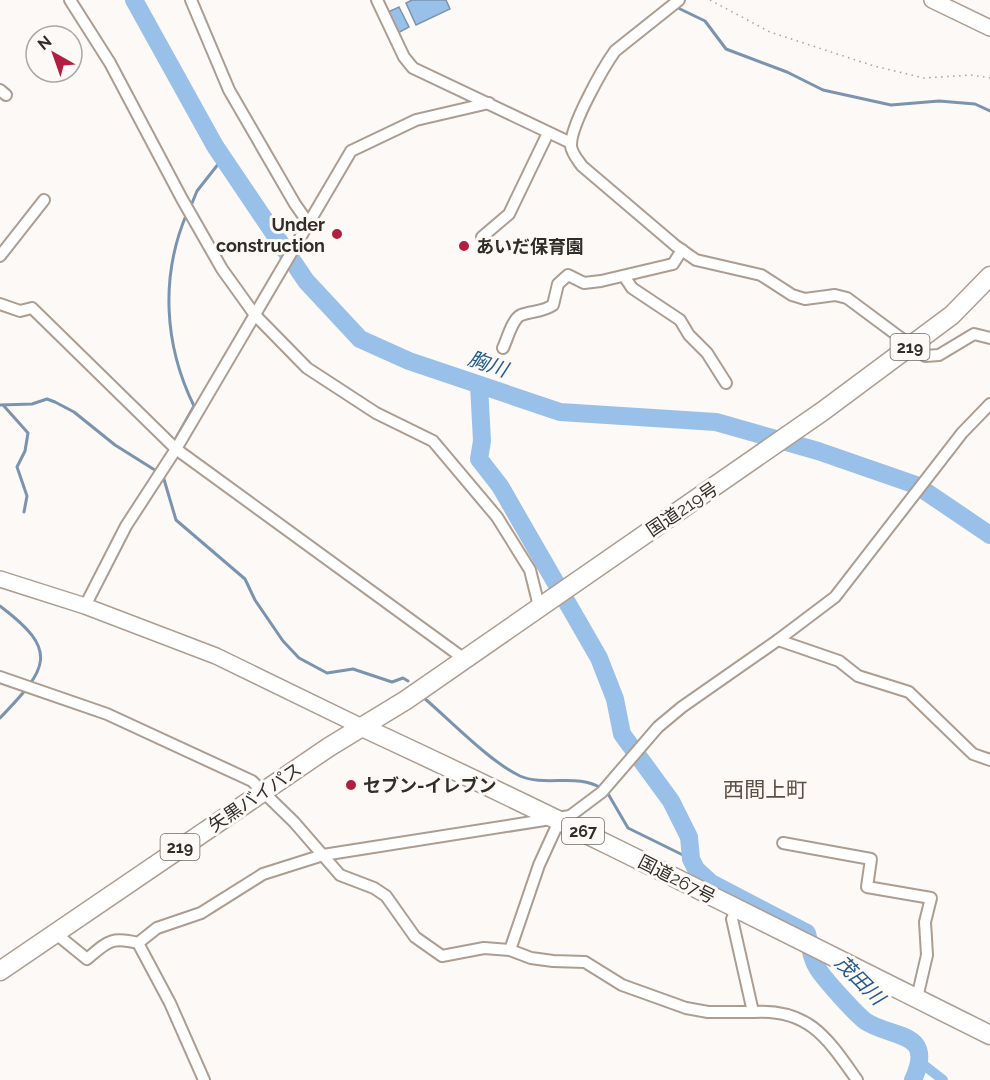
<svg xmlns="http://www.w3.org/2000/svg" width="990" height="1080" font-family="Raleway,'Noto Sans JP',sans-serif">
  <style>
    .water { fill: #99c0e9; stroke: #7a94af; stroke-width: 1.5 }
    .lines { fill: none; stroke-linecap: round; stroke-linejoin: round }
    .stream { stroke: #7a94af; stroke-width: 3 }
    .canal { stroke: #99c0e9; stroke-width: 10 }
    .river { stroke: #99c0e9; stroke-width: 18 }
    .street-casing { stroke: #ad9d90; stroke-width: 14 }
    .secondary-casing { stroke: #ad9d90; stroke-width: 18 }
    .highway-casing { stroke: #ad9d90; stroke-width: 21 }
    .path { stroke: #a6a29e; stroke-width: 1.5; stroke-dasharray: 1.5 4.5; stroke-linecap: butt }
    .street { stroke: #fff; stroke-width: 10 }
    .secondary { stroke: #fff; stroke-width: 15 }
    .highway { stroke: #fff; stroke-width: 18 }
    .poi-dot { fill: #b11e3f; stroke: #fdf9f6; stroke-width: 2 }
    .labels { text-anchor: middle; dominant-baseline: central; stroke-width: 6; stroke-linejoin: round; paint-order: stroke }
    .shield { fill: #fdf9f6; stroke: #706a66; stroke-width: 1.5 }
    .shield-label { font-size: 16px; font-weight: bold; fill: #332d28 }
    .poi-label { font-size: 18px; font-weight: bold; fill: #332d28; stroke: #fdf9f6; text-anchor: start }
    .street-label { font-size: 18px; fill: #332d28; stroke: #fdf9f6 }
    .water-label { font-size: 20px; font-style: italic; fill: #225a8d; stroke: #fdf9f6 }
    .quarter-label { font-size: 21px; fill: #5c4f43; stroke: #fdf9f6 }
  </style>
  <rect width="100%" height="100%" fill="#fdf9f6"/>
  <g class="water">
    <polygon points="412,0 446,0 450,9 416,25 406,3"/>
    <polygon points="399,7 409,27 398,33 388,12"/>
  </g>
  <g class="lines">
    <g class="stream">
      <polyline points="676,7 705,21 726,49 787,72 823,90 891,105 939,101 975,104 990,111"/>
      <polyline points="190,208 197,191 223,158"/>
      <polyline points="0,405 32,404 47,399 55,402 74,412 115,445 158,472"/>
      <polyline points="4,406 28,433 25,451 17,467 27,496 24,512"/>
      <path d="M176,438L194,406C164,345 160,276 187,213"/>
      <polyline points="163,476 176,520 245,579 255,600 283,641 299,658 327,673 353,669 392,682 403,678 408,681"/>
      <path d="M0,606C60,651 48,668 0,718"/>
      <path d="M424,698C450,720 490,762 520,776C545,787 578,773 601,788"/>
      <polyline points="607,792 628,828 691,859"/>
    </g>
    <polyline class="canal" points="920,1062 943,1080"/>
    <g class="river">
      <polyline points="134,0 215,146 306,281 360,339 409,361 560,412 716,422 818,451 916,485 990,535"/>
      <path d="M479,385L482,441L479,459L500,486L599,658L615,699L622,734L671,801L689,837L691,859L696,869L711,883L807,933C810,945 811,959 818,969C825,980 855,1013 865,1021C892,1039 936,1030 913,1080"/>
    </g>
    <defs>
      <g id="street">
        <polyline points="70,0 110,63 182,199 222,269 255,315 307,368 376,413 433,441 497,517 530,570 539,606"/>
        <polyline points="191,0 229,90 295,204 309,224"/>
        <polyline points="377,0 404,57 413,68 571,143"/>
        <path d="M679,0L615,51C603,68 570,126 571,146C572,154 578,160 582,166L676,246L696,260L761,275L792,295L805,299L835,295L847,298L925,356L939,355L974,334L990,338"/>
        <polyline points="0,90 6,95"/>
        <polyline points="482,237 509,214 548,133"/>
        <polyline points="0,256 44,200"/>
        <polyline points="624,276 632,288 680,320 689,335 707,353 726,383"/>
        <polyline points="0,304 20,311 32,308 176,449 463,658"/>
        <path d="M503,348C507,340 512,319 521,315C532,311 543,312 553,305L558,284L568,275L584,283L601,281L673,264L682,250"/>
        <polyline points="85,606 126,526 176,449 351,151 416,120 489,103"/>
        <polyline points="778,640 839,661 858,676 909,692 973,754 990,760"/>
        <polyline points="0,677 107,714 252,781 294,822 340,875 374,888 386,896 415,937 442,956 484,948 510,950 531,958 553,961 585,962 622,985 686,1008 708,1012 753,1012"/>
        <polyline points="783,843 871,859 867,887 931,898 925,922 927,955 917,998"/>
        <path d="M736,910L732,919L753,1012C809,1008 828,1039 857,1080"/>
        <path d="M55,933L87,959C107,942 111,936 138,943L170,1003L204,1080"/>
        <polyline points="138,943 157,928 201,913 263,874 323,855 570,816 602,792 658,727 682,707 778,640 835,597 962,433 990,404"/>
        <polyline points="510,950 539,865 560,819"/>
      </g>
      <g id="secondary">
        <polyline points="932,0 990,28"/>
        <polyline points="0,579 85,606 216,656 362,727"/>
      </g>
      <g id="highway">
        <path d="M362,727C574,825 781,931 990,1035"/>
        <polyline points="0,971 329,747 406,700 823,411 952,315 990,276"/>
      </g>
    </defs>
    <use href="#street" class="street-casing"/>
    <use href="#secondary" class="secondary-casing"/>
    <use href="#highway" class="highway-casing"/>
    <polyline class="path" points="710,0 770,32 874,66 924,78 971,75 990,78"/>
    <use href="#street" class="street"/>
    <use href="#secondary" class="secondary"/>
    <use href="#highway" class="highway"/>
  </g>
  <g class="poi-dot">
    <circle cx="337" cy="234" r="6"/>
    <circle cx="464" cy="246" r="6"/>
    <circle cx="351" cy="785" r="6"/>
  </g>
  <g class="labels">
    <g class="shield">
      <rect x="890.5" y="334" width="39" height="26" rx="4.5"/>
      <rect x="562" y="818" width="42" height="26" rx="4.5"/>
      <rect x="160.5" y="834" width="39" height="26" rx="4.5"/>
    </g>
    <g class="shield-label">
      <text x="910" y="347">219</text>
      <text x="583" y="831">267</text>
      <text x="180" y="847">219</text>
    </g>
    <g class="poi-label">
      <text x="325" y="224" text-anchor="end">Under<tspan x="325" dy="21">construction</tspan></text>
      <text x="476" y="246">あいだ保育園</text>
      <text x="363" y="785">セブン-イレブン</text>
    </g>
    <g class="street-label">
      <text transform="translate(682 509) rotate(-34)">国道219号</text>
      <text transform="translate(255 797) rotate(-34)">矢黒バイパス</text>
      <text transform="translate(677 879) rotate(27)">国道267号</text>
    </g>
    <g class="water-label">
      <text transform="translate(488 364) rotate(19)">胸川</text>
      <text transform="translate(860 980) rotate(45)">茂田川</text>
    </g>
    <g class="quarter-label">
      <text x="765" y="789">西間上町</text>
    </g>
  </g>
  <g transform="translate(54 54) rotate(320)"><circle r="28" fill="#fdf9f6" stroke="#aca7a4" stroke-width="1.5"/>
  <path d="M0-4.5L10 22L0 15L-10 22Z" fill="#b11e3f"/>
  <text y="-9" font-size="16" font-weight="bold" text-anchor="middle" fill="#332d28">N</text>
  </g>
</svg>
